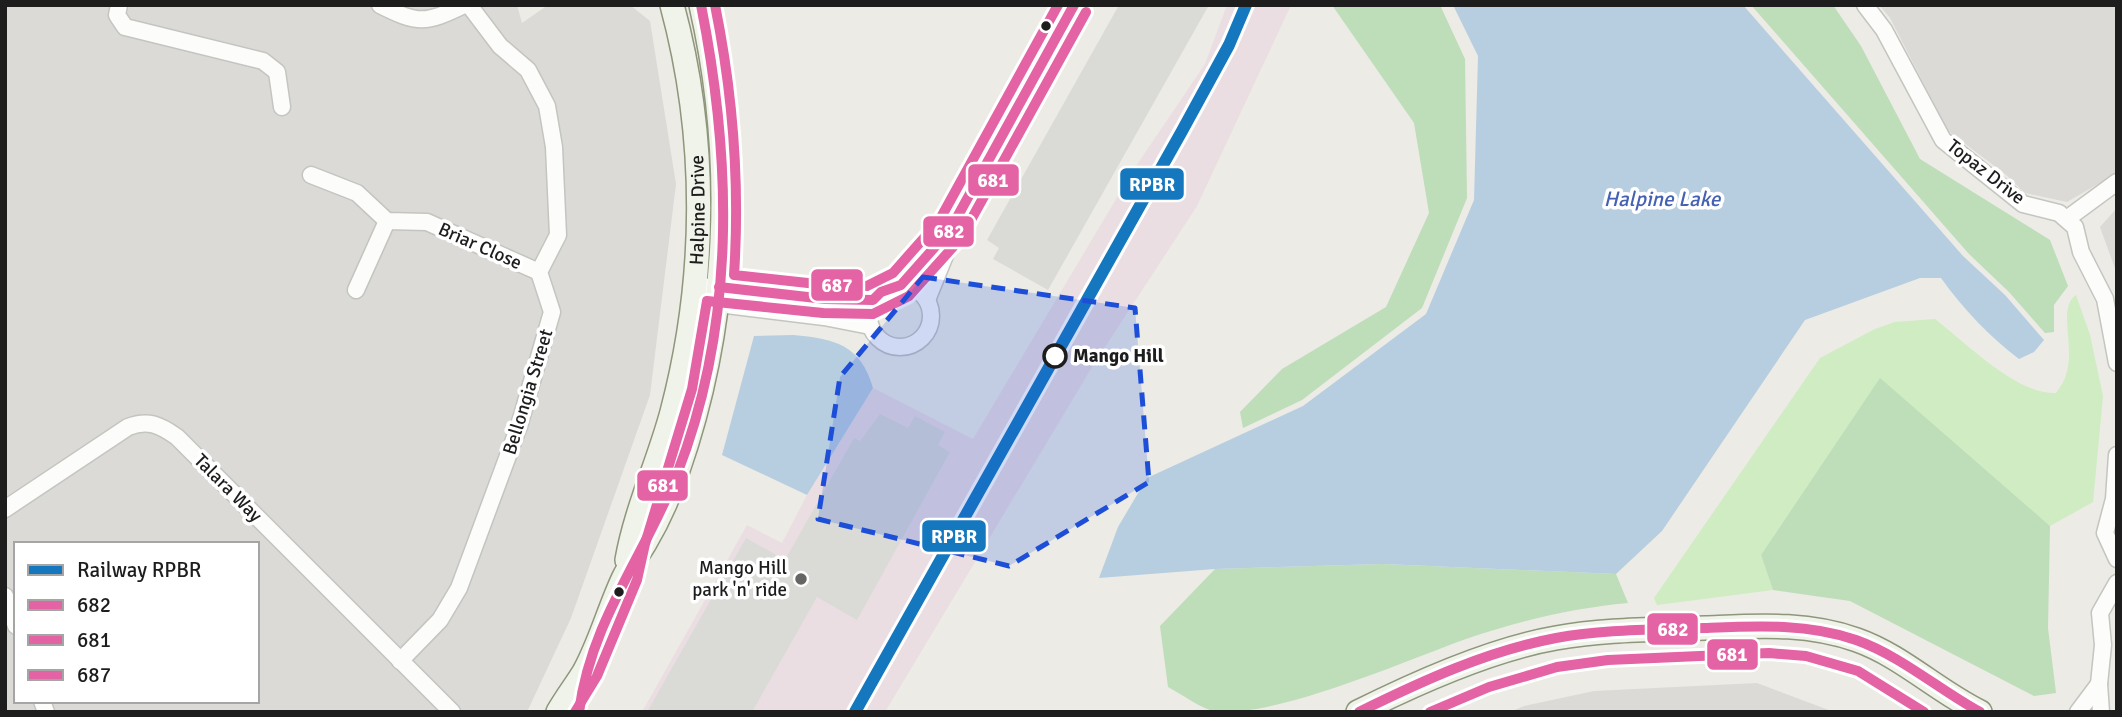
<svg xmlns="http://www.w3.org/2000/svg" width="2122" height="717" font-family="Signika,sans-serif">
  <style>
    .residential { fill: #dbdad7; fill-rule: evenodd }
    .industrial { fill: #eadee2 }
    .grass { fill: #cfecc2 }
    .forest { fill: #beddb9 }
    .parking { fill: #dadad7 }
    .water { fill: #b7cee1 }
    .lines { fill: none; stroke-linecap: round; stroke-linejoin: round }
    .minor-casing { stroke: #c4c4c1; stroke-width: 19 }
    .secondary-casing { stroke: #8e967c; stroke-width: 26 }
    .minor { stroke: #fcfcfb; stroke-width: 16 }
    .secondary { stroke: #f0f3e9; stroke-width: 23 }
    .bus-1-casing { stroke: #fff; stroke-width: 16 }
    .bus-2-casing { stroke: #fff; stroke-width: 16 }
    .bus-3-casing { stroke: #fff; stroke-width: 16 }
    .bus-1 { stroke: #e463a4; stroke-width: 10 }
    .bus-2 { stroke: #e463a4; stroke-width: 10 }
    .bus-3 { stroke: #e463a4; stroke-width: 10 }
    .rail-1-casing { stroke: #fff; stroke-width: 18 }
    .rail-1 { stroke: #1578be; stroke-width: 12 }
    .marked { fill: #1d4ed8; fill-opacity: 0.2; stroke: #1d4ed8; stroke-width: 5; stroke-dasharray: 14 9; stroke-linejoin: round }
    .bus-dot { fill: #1d1d1d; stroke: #fff; stroke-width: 2.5 }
    .stop-dot { fill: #fff; stroke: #1d1d1d; stroke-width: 3.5 }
    .poi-dot { fill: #656563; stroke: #fff; stroke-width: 2.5 }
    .labels { text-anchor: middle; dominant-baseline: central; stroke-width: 7; stroke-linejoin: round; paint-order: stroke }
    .street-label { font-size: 19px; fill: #1d1d1d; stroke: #fff }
    .stop-label { font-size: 19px; font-weight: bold; fill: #1d1d1d; stroke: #fff; text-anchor: start }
    .poi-label { font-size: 19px; fill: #1d1d1d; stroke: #fff; text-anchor: end }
    .water-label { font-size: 21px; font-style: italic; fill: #4561b2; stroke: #fff }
    .line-badge { stroke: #fff; stroke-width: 2.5 }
    .badge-label { font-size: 19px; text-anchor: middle; font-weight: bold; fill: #fff }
  </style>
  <rect width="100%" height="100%" fill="#ecebe5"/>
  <g class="residential">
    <path d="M5,5H517L522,23L548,5H630L650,21L676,184L650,395L571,618L527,712H5ZM16,544H257V701H16Z"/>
    <polygon points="1879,5 2117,5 2117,173 2067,202 2025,193 2005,174 1948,131 1890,18"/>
    <polygon points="2117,208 2117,274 2100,227"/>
    <polygon points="1757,683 1834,712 1510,712 1524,706 1594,691"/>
  </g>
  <polygon class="industrial" points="1227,5 1291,5 1197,206 1092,367 885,712 642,712 747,525 782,543 807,495 873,388 973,439 1134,169 1205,64"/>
  <path class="grass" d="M2076,295L2090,335L2103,396L2093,502L2050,526L1880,379L1761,555L1773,590L1657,605L1654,598L1820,358L1875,329L1895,322L1935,319C1966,343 2017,395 2056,393C2085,360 2053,311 2076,295Z"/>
  <g class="forest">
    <polygon points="1332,5 1440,5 1465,59 1467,198 1422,308 1302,400 1243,428 1240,412 1282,369 1386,307 1429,213 1414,123"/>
    <polygon points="1751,5 1833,5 1861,46 1920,159 2050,240 2068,286 2054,305 2054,332 2045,333 2009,292 1969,254"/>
    <polygon points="1880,378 2050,526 2048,628 2056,693 2034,696 1850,601 1773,590 1761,555"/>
    <path d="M1383,564L1616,574L1628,603C1573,608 1518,621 1466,639C1405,661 1277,717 1216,712C1200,708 1183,695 1168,687L1160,626L1215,569Z"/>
  </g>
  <g class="parking">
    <polygon points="1119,5 1209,5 1048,290 993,259 999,248 987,240"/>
    <polygon points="880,414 908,428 915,416 945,432 938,445 950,452 857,620 817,597 752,712 647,712 746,538 785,560 854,438 860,441"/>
  </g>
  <g class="water">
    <path d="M1453,5H1743L1963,256L2005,295L2044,340L2034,352L2019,359C1988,335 1964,310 1941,278H1920L1805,320L1662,531L1616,574L1383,564L1215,569L1099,578L1118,527L1147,478L1303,406L1426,314L1474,200L1478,56Z"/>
    <path d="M793,335C835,339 860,344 873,388L807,495L722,455L754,336Z"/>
  </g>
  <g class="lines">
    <defs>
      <g id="minor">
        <polyline points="119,5 117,15 125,27 263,61 277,72 282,107"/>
        <path d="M380,5C418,24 425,24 464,5"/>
        <polyline points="1865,5 1884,30 1943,140 2023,204 2059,213 2075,227 2081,252 2105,299 2117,363"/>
        <polyline points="311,175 357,193 387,221 427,222 539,272"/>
        <polyline points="2068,218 2117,182"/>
        <circle cx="900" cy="316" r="31"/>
        <polyline points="901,285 933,246 950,230"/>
        <polyline points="695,286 746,289 825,299 873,300"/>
        <polyline points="356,290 387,221"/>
        <polyline points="927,300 946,253 950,230 1074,5"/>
        <polyline points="694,301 824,317 870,326"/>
        <polyline points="2117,455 2114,499 2105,533 2117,559"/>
        <path d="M5,509L128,427C148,419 160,425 177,437L452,712"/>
        <polyline points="5,596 16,626"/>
        <polyline points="400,661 440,620 459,588 519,426 552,312 539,272 558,235 554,147 547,106 528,70 500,46 469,5"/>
        <polyline points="42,701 46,712"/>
        <polyline points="2078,712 2099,684"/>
        <polyline points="2101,712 2099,684 2103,645 2100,613 2117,583"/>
      </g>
      <g id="secondary">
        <path id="s1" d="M627,560C636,509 659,461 672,412C707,279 708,138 672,5"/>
        <path d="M558,712C566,698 576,685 584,672C600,643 609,609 623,579C629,566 638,555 645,543C658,521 670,494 678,470C730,321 736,159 701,5"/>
        <path d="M1358,712C1416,683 1492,649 1556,638C1605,629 1655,630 1705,628C1757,626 1806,622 1857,640C1902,656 1937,691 1980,712"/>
      </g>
    </defs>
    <use href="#minor" class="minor-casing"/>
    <use href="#secondary" class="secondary-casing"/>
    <use href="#minor" class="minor"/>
    <use href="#secondary" class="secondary"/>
    <defs>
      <g id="bus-1">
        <polyline points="719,287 825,299 873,300 881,292 901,285 950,230 1074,5"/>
        <path d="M579,712C591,620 644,557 677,474C736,323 732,161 701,5"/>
        <path d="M1359,712C1422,681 1487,651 1556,638C1605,629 1655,630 1704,628C1755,626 1807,623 1856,640C1901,656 1938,689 1980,712"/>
      </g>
      <g id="bus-2">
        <polyline points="575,712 597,676 637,580 645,544 692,389 707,301 823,313 873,314 909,296 961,238 1086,12"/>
        <polyline points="1430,712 1489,687 1557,667 1608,660 1769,653 1806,656 1858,671 1924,712"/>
      </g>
      <path id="bus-3" d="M715,5C733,94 740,184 734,275L826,285L867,286L893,273L939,221L1058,5"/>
    </defs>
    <use href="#bus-1" class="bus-1-casing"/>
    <use href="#bus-2" class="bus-2-casing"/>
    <use href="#bus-3" class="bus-3-casing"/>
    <use href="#bus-1" class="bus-1"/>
    <use href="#bus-2" class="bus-2"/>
    <use href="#bus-3" class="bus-3"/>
    <defs>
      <polyline id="rail-1" points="855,712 1182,131 1229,45 1246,5"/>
    </defs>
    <use href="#rail-1" class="rail-1-casing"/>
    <use href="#rail-1" class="rail-1"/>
  </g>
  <path class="marked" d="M923,277L1135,308L1149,482L1009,566L818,519L840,377Z"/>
  <g class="bus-dot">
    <circle cx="1046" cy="26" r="6"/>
    <circle cx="619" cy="592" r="6"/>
  </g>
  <circle class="stop-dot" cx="1055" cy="356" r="11"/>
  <circle class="poi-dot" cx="801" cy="579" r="7"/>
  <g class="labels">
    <g class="street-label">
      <text transform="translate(1986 172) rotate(38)">Topaz Drive</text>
      <text stroke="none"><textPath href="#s1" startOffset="359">Halpine Drive</textPath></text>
      <text transform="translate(480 246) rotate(24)">Briar Close</text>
      <text transform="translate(528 392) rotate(-73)">Bellongia Street</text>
      <text transform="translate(228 488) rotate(45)">Talara Way</text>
    </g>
    <g class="stop-label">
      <text x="1073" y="356">Mango Hill</text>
    </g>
    <g class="poi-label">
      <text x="787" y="568">Mango Hill<tspan x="787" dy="22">park 'n' ride</tspan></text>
    </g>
    <g class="water-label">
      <text x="1662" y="199">Halpine Lake</text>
    </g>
  </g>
  <g class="line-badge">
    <rect x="967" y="163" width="53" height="34" rx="7" fill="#e463a4"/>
    <rect x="1119" y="167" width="66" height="34" rx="7" fill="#1578be"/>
    <rect x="922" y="215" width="53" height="33" rx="7" fill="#e463a4"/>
    <rect x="810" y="268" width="54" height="34" rx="7" fill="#e463a4"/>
    <rect x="636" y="469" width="53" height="33" rx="7" fill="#e463a4"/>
    <rect x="921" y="519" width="66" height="34" rx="7" fill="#1578be"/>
    <rect x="1646" y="612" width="53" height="34" rx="7" fill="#e463a4"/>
    <rect x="1706" y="638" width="53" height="33" rx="7" fill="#e463a4"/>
  </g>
  <g class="badge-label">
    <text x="993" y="187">681</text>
    <text x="1152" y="191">RPBR</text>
    <text x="949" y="238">682</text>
    <text x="837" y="292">687</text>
    <text x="663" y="492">681</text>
    <text x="954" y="543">RPBR</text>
    <text x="1673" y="636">682</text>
    <text x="1732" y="661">681</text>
  </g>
  <rect width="2122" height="717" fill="none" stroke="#1d1d1d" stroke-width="14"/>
  <rect x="14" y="542" width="245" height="161" fill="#ffffff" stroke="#a5a5a5" stroke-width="2"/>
  <rect x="28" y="565" width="35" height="10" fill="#1578be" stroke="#a5a5a5" stroke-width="2"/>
  <text x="77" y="577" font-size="21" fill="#1d1d1d">Railway RPBR</text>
  <rect x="28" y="600" width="35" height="10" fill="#e463a4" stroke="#a5a5a5" stroke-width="2"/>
  <text x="77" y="612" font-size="21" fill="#1d1d1d">682</text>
  <rect x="28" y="635" width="35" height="10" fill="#e463a4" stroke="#a5a5a5" stroke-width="2"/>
  <text x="77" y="647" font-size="21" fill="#1d1d1d">681</text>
  <rect x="28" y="670" width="35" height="10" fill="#e463a4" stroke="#a5a5a5" stroke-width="2"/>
  <text x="77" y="682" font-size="21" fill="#1d1d1d">687</text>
</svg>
